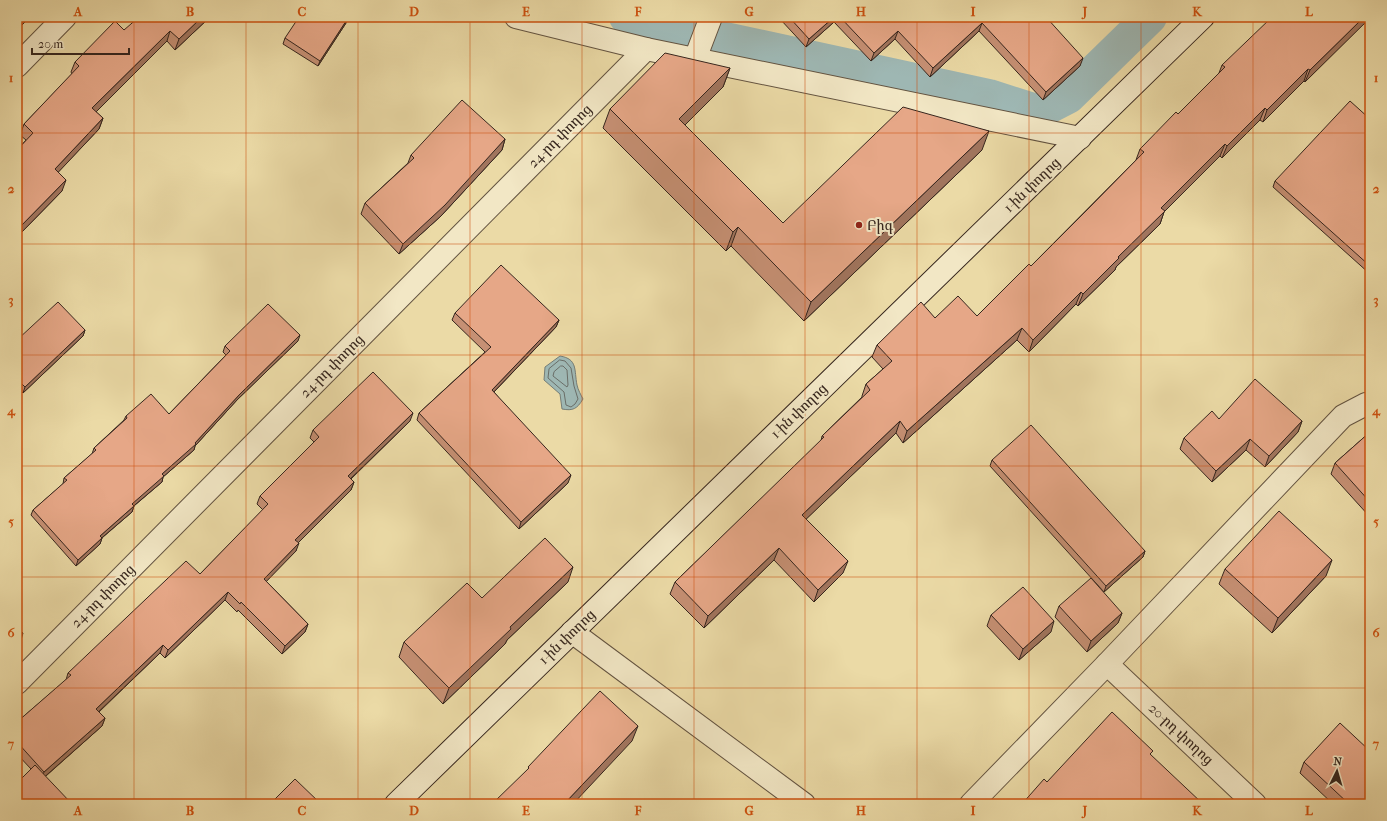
<svg xmlns="http://www.w3.org/2000/svg" width="1387" height="821" font-family="'IM FELL French Canon','Noto Serif Armenian',serif">
  <style>
    .water { fill: #9eb7b3; stroke: #747d77 }
    .lines { fill: none; stroke-linecap: round; stroke-linejoin: round }
    .shore { stroke: #6a6e68; stroke-width: 1 }
    .canal { stroke: #9eb7b3; stroke-width: 34 }
    .minor-casing { stroke: #635340; stroke-width: 24 }
    .secondary-casing { stroke: #36261e; stroke-width: 24 }
    .minor { stroke: #f2e7c5; stroke-width: 22 }
    .secondary { stroke: #f2e7c5; stroke-width: 22 }
    .wall { fill: #c69074; stroke: #36261e }
    .shaded-wall { fill: #a1755e; stroke: #36261e }
    .building { fill: #e6a787; stroke: #36261e }
    .grid { fill: none; stroke: #cd510f; stroke-width: 1; stroke-opacity: 0.55 }
    .poi-dot { fill: #8f2418; stroke: #f2e7c5; stroke-width: 1.5 }
    .labels { text-anchor: middle; dominant-baseline: central; stroke-width: 4; stroke-linejoin: round; paint-order: stroke }
    .street-label { font-size: 14px; fill: #36261e; stroke: #f2e7c5 }
    .poi-label { font-size: 14px; fill: #36261e; stroke: #f2e7c5; text-anchor: start }
    .neatline { fill: none; stroke: #cd510f; stroke-width: 1.5 }
    .grid-label { font-size: 13px; text-anchor: middle; font-weight: bold; fill: #cd510f }
  </style>
  <rect width="100%" height="100%" fill="#ebdaa6"/>
  <filter id="stains"><feTurbulence type="fractalNoise" baseFrequency=".005" numOctaves="4"/><feColorMatrix values="0 0 0 0 .2 0 0 0 0 .09 0 0 0 0 .02 0 0 0 .5 -.17"/></filter>
  <radialGradient id="worn" r=".72"><stop offset=".6" stop-color="#630" stop-opacity="0"/><stop offset="1" stop-color="#630" stop-opacity=".3"/></radialGradient>
  <path class="water" d="M560,356C578,359 574,370 577,385C578,390 581,395 583,399C577,409 573,411 562,409L560,394L544,380L545,367Z"/>
  <g class="lines">
    <g class="shore">
      <polygon points="560,360 565,361 571,368 574,386 578,399 575,404 571,407 566,405 564,392 548,378 549,369"/>
      <polygon points="561,366 563,366 567,370 568,385 567,387 553,376 554,372"/>
    </g>
    <g class="canal">
      <polyline points="626,17 691,33"/>
      <polyline points="721,38 989,96 1039,112 1068,97 1150,17"/>
    </g>
    <defs>
      <g id="minor">
        <polyline points="516,17 646,49 1080,138"/>
        <polyline points="695,59 711,17"/>
        <polyline points="17,66 65,17"/>
        <polyline points="572,632 804,804"/>
        <polyline points="1107,664 1255,804"/>
        <polyline points="17,683 646,49"/>
        <polyline points="971,804 1107,664 1343,416 1366,404 1370,404"/>
      </g>
      <polyline id="secondary" points="396,804 1203,17"/>
    </defs>
    <use href="#minor" class="minor-casing"/>
    <use href="#secondary" class="secondary-casing"/>
    <use href="#minor" class="minor"/>
    <use href="#secondary" class="secondary"/>
  </g>
  <g class="wall">
    <polygon points="210,17 175,50 167,41 96,112 103,118 99,129 58,172 62,191 17,237 17,150 26,140 20,135 24,124 72,74 71,72 75,62 124,30"/>
    <polygon points="780,17 1046,17 1080,66 1043,100 979,31 930,77 895,39 871,61 834,22 806,47 780,19"/>
    <polygon points="1370,17 1305,82 1304,81 1263,122 1260,120 1222,158 1220,156 1164,212 1160,224 1116,267 1115,270 1078,306 1076,304 1029,352 1017,340 903,443 896,433 806,519 843,573 814,602 774,560 704,628 670,594 675,582 821,441 822,436 862,397 862,396 866,384 883,369 872,357 877,345 935,318 977,316 1031,266 1136,160 1140,149 1178,114 1219,73 1222,65"/>
    <polygon points="346,23 318,66 283,44 285,38"/>
    <polygon points="730,68 723,87 685,125 783,223 982,150 804,321 731,246 726,251 603,128 610,109"/>
    <polygon points="1370,119 1370,274 1273,187 1275,181"/>
    <polygon points="505,139 502,150 441,216 399,254 361,214 365,203 408,163 411,155"/>
    <polygon points="455,313 559,320 556,327 494,392 568,483 519,529 417,420 419,413 485,352 452,320"/>
    <polygon points="85,330 83,336 23,393 17,387 17,340"/>
    <polygon points="298,341 237,400 195,446 194,450 163,477 162,482 134,506 132,512 102,538 100,544 76,566 31,515 33,510 63,484 64,478 92,454 94,448 124,420 126,416 169,414 226,355 223,352 225,346"/>
    <polygon points="1219,419 1302,421 1298,432 1265,467 1246,450 1212,482 1180,449 1184,438"/>
    <polygon points="410,421 351,479 354,482 351,490 298,542 296,551 266,581 308,624 305,632 282,654 238,610 237,612 225,600 165,658 160,653 99,712 105,718 102,726 46,776 31,769 17,754 17,722 66,680 68,673 200,574 263,510 257,504 260,496 314,442 310,438 313,430"/>
    <polygon points="1370,432 1370,517 1331,474 1335,463"/>
    <polygon points="992,460 1145,551 1143,557 1104,592 990,466"/>
    <polygon points="1225,569 1326,576 1272,633 1219,584"/>
    <polygon points="568,582 507,640 505,644 443,704 399,657 404,642 482,598"/>
    <polygon points="1059,606 1122,613 1118,623 1087,652 1055,617"/>
    <polygon points="991,615 1051,632 1019,660 987,626"/>
    <polygon points="1304,762 1370,804 1333,804 1300,773"/>
  </g>
  <g class="shaded-wall">
    <polygon points="23,17 30,17 17,30 17,23"/>
    <polygon points="202,17 210,17 175,50 179,39"/>
    <polygon points="834,17 836,17 834,22 806,47 809,39"/>
    <polygon points="1364,17 1370,17 1370,18 1305,82 1310,70"/>
    <polygon points="348,18 346,23 318,66 320,61"/>
    <polygon points="982,23 979,31 930,77 933,68"/>
    <polygon points="170,31 167,41 89,119 92,108"/>
    <polygon points="898,31 895,39 871,61 874,53"/>
    <polygon points="1083,58 1080,66 1043,100 1046,92"/>
    <polygon points="730,68 723,87 672,138 679,119"/>
    <polygon points="1308,69 1304,81 1263,122 1267,110"/>
    <polygon points="1265,108 1260,120 1222,158 1227,146"/>
    <polygon points="103,118 99,129 51,180 55,169"/>
    <polygon points="989,131 982,150 804,321 811,302"/>
    <polygon points="505,139 502,150 441,216 399,254 403,244"/>
    <polygon points="1225,144 1220,156 1164,212 1160,224 1116,267 1115,270 1078,306 1083,294 1118,257 1161,208"/>
    <polygon points="66,180 62,191 17,237 17,230"/>
    <polygon points="738,227 731,246 726,251 733,232"/>
    <polygon points="1081,292 1076,304 1029,352 1033,340"/>
    <polygon points="559,320 556,327 489,397 492,390"/>
    <polygon points="1022,328 1017,340 903,443 907,431"/>
    <polygon points="85,330 83,336 23,393 25,387"/>
    <polygon points="300,335 298,341 237,400 195,446 194,450 163,477 162,482 130,509 132,504 162,474 195,443 239,395"/>
    <polygon points="413,413 410,421 345,484 348,476"/>
    <polygon points="900,421 896,433 798,527 802,515"/>
    <polygon points="1302,421 1298,432 1265,467 1269,456"/>
    <polygon points="1250,439 1246,450 1212,482 1216,471"/>
    <polygon points="571,475 568,483 519,529 521,522"/>
    <polygon points="354,482 351,490 293,548 295,540"/>
    <polygon points="134,506 132,512 98,541 100,536"/>
    <polygon points="102,538 100,544 76,566 78,560"/>
    <polygon points="299,543 296,551 261,587 264,579"/>
    <polygon points="779,548 774,560 704,628 708,616"/>
    <polygon points="1145,551 1143,557 1104,592 1106,586"/>
    <polygon points="1332,560 1326,576 1272,633 1278,618"/>
    <polygon points="848,561 843,573 814,602 818,590"/>
    <polygon points="573,567 568,582 507,640 505,644 443,704 449,688 510,627"/>
    <polygon points="228,592 225,600 165,658 168,650"/>
    <polygon points="1122,613 1118,623 1087,652 1091,641"/>
    <polygon points="1054,621 1051,632 1019,660 1023,649"/>
    <polygon points="308,624 305,632 282,654 285,646"/>
    <polygon points="23,633 21,640 17,643 17,639"/>
    <polygon points="163,645 160,653 93,717 96,709"/>
    <polygon points="105,718 102,726 41,780 44,772"/>
    <polygon points="638,726 632,741 573,804 564,804"/>
  </g>
  <g class="building">
    <polygon points="17,17 23,17 17,23"/>
    <polygon points="139,17 202,17 179,39 170,31 92,108 103,118 55,169 66,180 17,230 17,150 33,133 24,124 79,66 75,62 115,21 124,30"/>
    <polygon points="299,17 347,17 348,18 320,61 285,38"/>
    <polygon points="789,17 834,17 809,39"/>
    <polygon points="840,17 1046,17 1083,58 1046,92 982,23 933,68 898,31 874,53"/>
    <polygon points="1272,17 1364,17 1310,70 1308,69 1267,110 1265,108 1227,146 1225,144 1161,208 1165,211 1118,257 1119,258 1083,294 1081,292 1033,340 1022,328 907,431 900,421 802,515 848,561 818,590 779,548 708,616 675,582 824,437 822,436 870,390 866,384 892,361 877,345 921,302 935,318 958,296 977,316 1029,264 1031,266 1089,208 1144,152 1140,149 1176,112 1178,114 1225,67 1222,65"/>
    <polygon points="665,53 730,68 679,119 783,223 903,107 989,131 811,302 738,227 733,232 610,109"/>
    <polygon points="462,100 505,139 445,205 403,244 365,203 414,158 411,155"/>
    <polygon points="1350,101 1370,119 1370,266 1275,181"/>
    <polygon points="501,265 559,320 492,390 571,475 521,522 419,413 491,347 455,313"/>
    <polygon points="58,302 85,330 25,387 17,379 17,340"/>
    <polygon points="268,304 300,335 239,395 195,443 196,444 162,474 164,476 132,504 134,506 100,536 102,538 78,560 33,510 67,480 64,478 96,450 94,448 127,418 126,416 151,394 169,414 230,351 225,346"/>
    <polygon points="373,372 413,413 348,476 354,482 295,540 299,543 264,579 308,624 285,646 241,602 240,604 228,592 168,650 163,645 96,709 105,718 44,772 17,742 17,722 71,675 68,673 186,561 200,574 268,504 260,496 319,437 313,430"/>
    <polygon points="1255,379 1302,421 1269,456 1250,439 1216,471 1184,438 1212,411 1219,419"/>
    <polygon points="1031,425 1145,551 1106,586 992,460"/>
    <polygon points="1370,432 1370,502 1335,463"/>
    <polygon points="1279,511 1332,560 1278,618 1225,569"/>
    <polygon points="545,538 573,567 510,627 511,629 449,688 404,642 467,583 482,598"/>
    <polygon points="1091,578 1122,613 1091,641 1059,606"/>
    <polygon points="1023,587 1054,621 1023,649 991,615"/>
    <polygon points="17,627 23,633 17,639"/>
    <polygon points="600,691 638,726 564,804 492,804 529,768 528,767"/>
    <polygon points="1112,712 1153,751 1150,754 1203,804 1022,804 1044,779 1047,782"/>
    <polygon points="1340,723 1370,751 1370,804 1349,804 1304,762"/>
    <polygon points="35,765 72,804 17,804 17,783"/>
    <polygon points="295,779 321,804 270,804"/>
  </g>
  <path class="grid" d="M134,17V804M246,17V804M358,17V804M470,17V804M582,17V804M694,17V804M805,17V804M917,17V804M1029,17V804M1141,17V804M1253,17V804M17,133H1370M17,244H1370M17,355H1370M17,466H1370M17,577H1370M17,688H1370"/>
  <circle class="poi-dot" cx="859" cy="225" r="4"/>
  <g class="labels">
    <g class="street-label">
      <text transform="translate(560 136) rotate(-45)">24-րդ փողոց</text>
      <text transform="translate(1032 185) rotate(-44)">1-ին փողոց</text>
      <text transform="translate(332 366) rotate(-45)">24-րդ փողոց</text>
      <text transform="translate(799 411) rotate(-44)">1-ին փողոց</text>
      <text transform="translate(103 596) rotate(-45)">24-րդ փողոց</text>
      <text transform="translate(567 637) rotate(-44)">1-ին փողոց</text>
      <text transform="translate(1181 734) rotate(43)">20-րդ փողոց</text>
    </g>
    <g class="poi-label">
      <text x="867" y="225">Բիգ</text>
    </g>
  </g>
  <rect width="1387" height="821" fill="none" stroke="#ebdaa6" stroke-width="44"/>
  <g transform="translate(1337 771) rotate(5)" stroke="#f2e7c5" stroke-width="3" paint-order="stroke">
  <path d="M0-3L7 15L0 10L-7 15Z" fill="#36261e"/>
  <text y="-6" font-size="11" font-weight="bold" text-anchor="middle" fill="#36261e">N</text>
  </g>
  <path d="M32 48v6h97v-6" fill="none" stroke="#36261e" stroke-width="2"/>
  <text x="38" y="48" font-size="12" fill="#36261e" stroke="#f2e7c5" stroke-width="3" paint-order="stroke">20 m</text>
  <rect x="22" y="22" width="1343" height="777" class="neatline"/>
  <g class="grid-label">
    <text x="78" y="16">A</text>
    <text x="190" y="16">B</text>
    <text x="302" y="16">C</text>
    <text x="414" y="16">D</text>
    <text x="526" y="16">E</text>
    <text x="638" y="16">F</text>
    <text x="749" y="16">G</text>
    <text x="861" y="16">H</text>
    <text x="973" y="16">I</text>
    <text x="1085" y="16">J</text>
    <text x="1197" y="16">K</text>
    <text x="1309" y="16">L</text>
    <text x="11" y="82">1</text>
    <text x="1376" y="82">1</text>
    <text x="11" y="193">2</text>
    <text x="1376" y="193">2</text>
    <text x="11" y="304">3</text>
    <text x="1376" y="304">3</text>
    <text x="11" y="415">4</text>
    <text x="1376" y="415">4</text>
    <text x="11" y="526">5</text>
    <text x="1376" y="526">5</text>
    <text x="11" y="637">6</text>
    <text x="1376" y="637">6</text>
    <text x="11" y="748">7</text>
    <text x="1376" y="748">7</text>
    <text x="78" y="815">A</text>
    <text x="190" y="815">B</text>
    <text x="302" y="815">C</text>
    <text x="414" y="815">D</text>
    <text x="526" y="815">E</text>
    <text x="638" y="815">F</text>
    <text x="749" y="815">G</text>
    <text x="861" y="815">H</text>
    <text x="973" y="815">I</text>
    <text x="1085" y="815">J</text>
    <text x="1197" y="815">K</text>
    <text x="1309" y="815">L</text>
  </g>
  <rect width="100%" height="100%" filter="url(#stains)"/>
  <rect width="100%" height="100%" fill="url(#worn)"/>
</svg>
